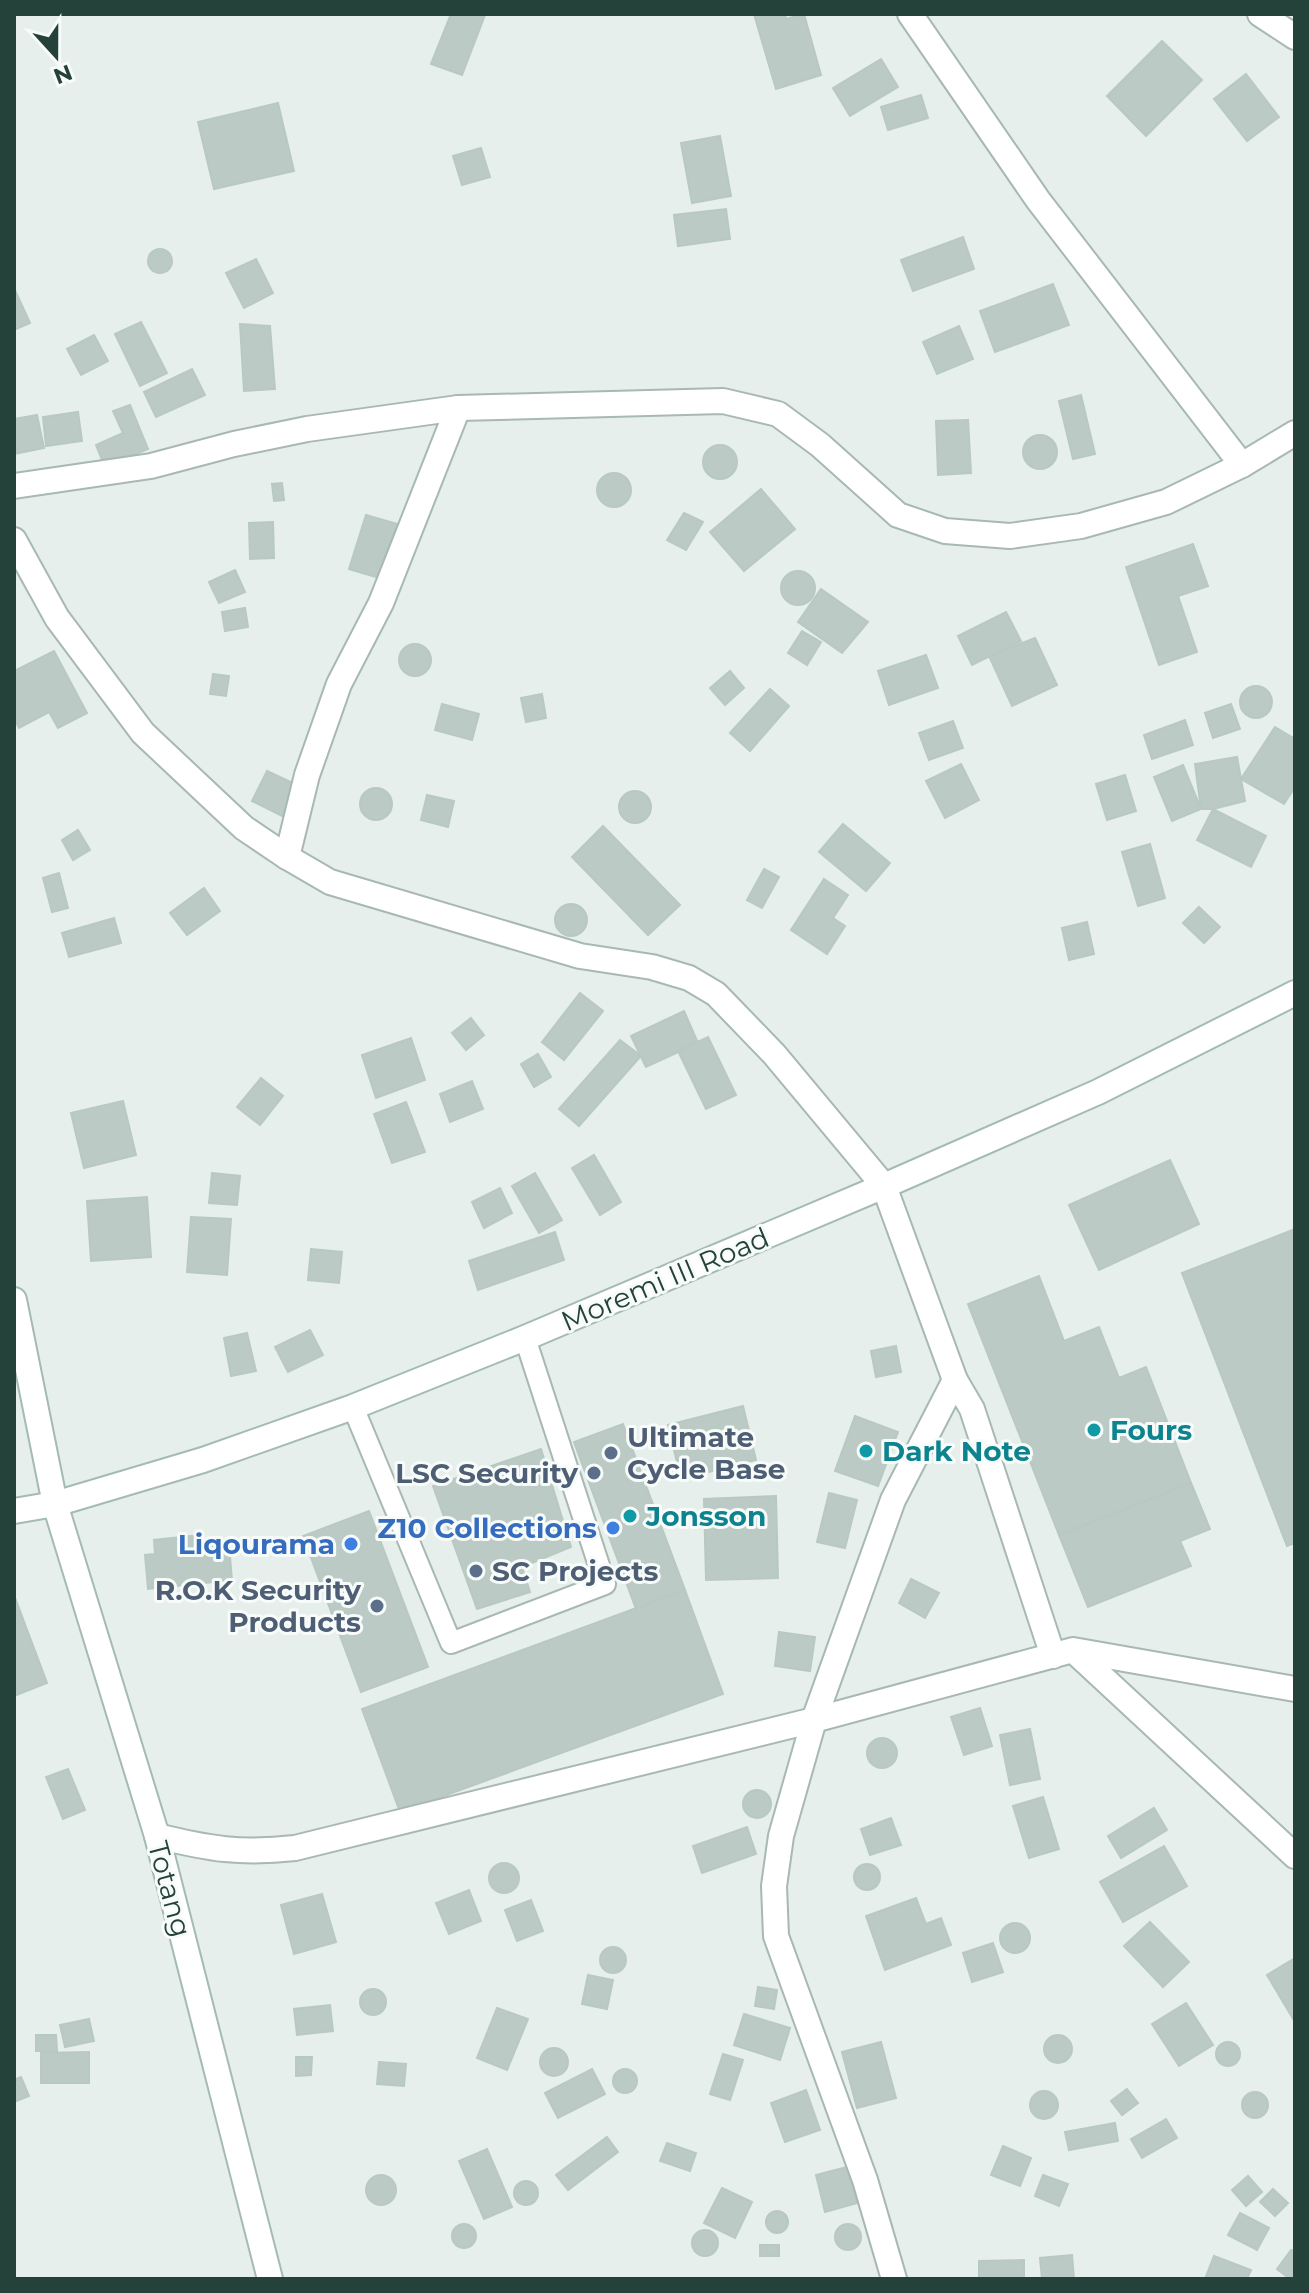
<svg xmlns="http://www.w3.org/2000/svg" width="1309" height="2293" font-family="Montserrat,sans-serif">
  <style>
    .building { fill: #bbcac4; stroke: #b8c9c2; stroke-width: 2 }
    .lines { fill: none; stroke-linecap: round; stroke-linejoin: round }
    .lane-casing { stroke: #a8b8b2; stroke-width: 24 }
    .street-casing { stroke: #a8b8b2; stroke-width: 28 }
    .secondary-casing { stroke: #a4bbb3; stroke-width: 28 }
    .lane { stroke: #fff; stroke-width: 20 }
    .street { stroke: #fff; stroke-width: 24 }
    .secondary { stroke: #fff; stroke-width: 24 }
    .culture-dot { fill: #0f9aa8; stroke: #f7fbf9; stroke-width: 3 }
    .service-dot { fill: #5c6f8a; stroke: #f7fbf9; stroke-width: 3 }
    .shop-dot { fill: #3f7fe0; stroke: #f7fbf9; stroke-width: 3 }
    .labels { text-anchor: middle; dominant-baseline: central; stroke-width: 6; stroke-linejoin: round; paint-order: stroke }
    .street-label { font-size: 28px; fill: #24423a; stroke: #f7fbf9 }
    .culture-label { font-size: 28px; font-weight: bold; fill: #0d838f; stroke: #f7fbf9; text-anchor: start }
    .service-label { font-size: 28px; font-weight: bold; fill: #4e5e75; stroke: #f7fbf9; text-anchor: start }
    .shop-label { font-size: 28px; font-weight: bold; fill: #366cbe; stroke: #f7fbf9; text-anchor: end }
  </style>
  <rect width="100%" height="100%" fill="#e6efeb"/>
  <g class="building">
    <polygon points="451,14 485,15 462,75 431,64"/>
    <polygon points="754,14 785,14 786,19 804,14 821,75 776,89"/>
    <polygon points="1162,41 1202,80 1146,136 1107,96"/>
    <polygon points="881,59 898,87 850,116 833,88"/>
    <polygon points="1246,74 1279,117 1247,141 1214,99"/>
    <polygon points="921,95 928,118 888,130 881,107"/>
    <polygon points="278,103 294,171 214,189 198,122"/>
    <polygon points="720,136 731,196 692,203 681,143"/>
    <polygon points="481,148 490,177 462,185 453,156"/>
    <polygon points="726,209 730,239 678,246 674,215"/>
    <polygon points="963,237 974,269 913,291 901,260"/>
    <circle cx="160" cy="261" r="12"/>
    <polygon points="256,259 273,293 244,308 226,273"/>
    <polygon points="1053,284 1069,325 995,352 980,311"/>
    <polygon points="14,288 30,323 14,330"/>
    <polygon points="141,322 167,373 140,386 115,334"/>
    <polygon points="240,324 270,326 275,389 244,391"/>
    <polygon points="959,326 973,359 937,374 923,342"/>
    <polygon points="94,335 108,361 81,375 67,349"/>
    <polygon points="192,369 205,395 156,417 144,392"/>
    <polygon points="1081,395 1095,454 1073,459 1059,401"/>
    <polygon points="130,405 148,449 105,467 96,445 123,433 113,411"/>
    <polygon points="78,412 82,441 46,446 43,417"/>
    <polygon points="37,415 44,448 14,454 14,419"/>
    <polygon points="968,420 971,473 938,475 936,421"/>
    <circle cx="1040" cy="452" r="17"/>
    <circle cx="720" cy="462" r="17"/>
    <circle cx="614" cy="490" r="17"/>
    <polygon points="282,483 284,500 274,501 272,484"/>
    <polygon points="761,489 795,529 744,571 710,532"/>
    <polygon points="684,513 703,522 686,550 667,540"/>
    <polygon points="366,515 404,526 386,580 349,569"/>
    <polygon points="273,522 274,558 250,559 249,523"/>
    <polygon points="1193,544 1208,586 1178,596 1197,652 1159,665 1126,567"/>
    <polygon points="235,570 245,592 219,603 209,582"/>
    <circle cx="798" cy="588" r="17"/>
    <polygon points="821,589 868,622 842,653 798,622"/>
    <polygon points="245,608 248,627 225,631 222,612"/>
    <polygon points="1006,612 1021,641 972,665 958,636"/>
    <polygon points="802,631 821,642 807,665 788,653"/>
    <polygon points="1035,638 1057,685 1012,706 989,656"/>
    <circle cx="415" cy="660" r="16"/>
    <polygon points="54,651 87,713 58,728 49,712 19,728 14,718 14,671"/>
    <polygon points="926,655 938,688 889,705 878,671"/>
    <polygon points="730,671 744,688 725,705 710,688"/>
    <polygon points="213,674 229,676 226,696 210,694"/>
    <circle cx="1256" cy="702" r="16"/>
    <polygon points="770,689 789,706 750,751 730,733"/>
    <polygon points="542,694 546,718 526,722 521,698"/>
    <polygon points="442,704 479,714 472,740 435,730"/>
    <polygon points="1231,704 1240,729 1213,738 1205,713"/>
    <polygon points="1185,720 1193,745 1152,759 1144,735"/>
    <polygon points="953,721 963,748 929,760 919,733"/>
    <polygon points="1275,727 1295,739 1295,787 1284,804 1241,779"/>
    <polygon points="1237,757 1245,801 1213,809 1201,809 1195,764"/>
    <polygon points="961,764 979,800 945,818 926,781"/>
    <polygon points="1183,765 1201,809 1172,821 1154,777"/>
    <polygon points="267,771 297,785 282,816 252,801"/>
    <polygon points="1125,775 1136,811 1107,820 1096,784"/>
    <circle cx="376" cy="804" r="16"/>
    <circle cx="635" cy="807" r="16"/>
    <polygon points="427,795 454,801 448,827 421,820"/>
    <polygon points="1213,809 1266,836 1251,867 1197,840"/>
    <polygon points="843,824 890,863 866,891 819,852"/>
    <polygon points="603,826 680,905 648,935 572,857"/>
    <polygon points="78,830 90,850 73,860 62,840"/>
    <polygon points="1150,844 1165,898 1138,906 1122,852"/>
    <polygon points="764,869 779,877 762,908 747,900"/>
    <polygon points="59,873 68,908 52,912 43,878"/>
    <polygon points="824,879 848,895 833,918 845,926 827,954 791,930"/>
    <polygon points="204,888 220,911 187,935 170,913"/>
    <circle cx="571" cy="920" r="16"/>
    <polygon points="1199,907 1220,927 1204,943 1183,923"/>
    <polygon points="114,918 121,943 69,957 62,933"/>
    <polygon points="1087,922 1094,954 1069,960 1062,928"/>
    <polygon points="580,993 603,1011 564,1060 542,1042"/>
    <polygon points="684,1011 698,1043 646,1067 631,1036"/>
    <polygon points="471,1018 484,1035 466,1050 452,1033"/>
    <polygon points="708,1037 736,1095 706,1109 678,1051"/>
    <polygon points="411,1038 425,1080 376,1098 362,1055"/>
    <polygon points="620,1040 641,1056 579,1126 559,1109"/>
    <polygon points="538,1054 551,1077 534,1087 521,1064"/>
    <polygon points="261,1078 283,1096 260,1125 237,1107"/>
    <polygon points="472,1081 483,1109 450,1122 440,1094"/>
    <polygon points="123,1101 136,1155 84,1168 71,1113"/>
    <polygon points="406,1102 425,1152 392,1163 374,1114"/>
    <polygon points="594,1155 621,1202 600,1215 572,1168"/>
    <polygon points="1170,1160 1199,1224 1099,1270 1069,1205"/>
    <polygon points="212,1173 240,1176 237,1205 209,1203"/>
    <polygon points="535,1173 562,1220 539,1233 512,1186"/>
    <polygon points="500,1188 512,1213 484,1228 472,1202"/>
    <polygon points="147,1197 151,1257 91,1261 87,1201"/>
    <polygon points="191,1217 231,1219 227,1275 187,1272"/>
    <polygon points="1295,1229 1295,1543 1287,1546 1182,1273"/>
    <polygon points="555,1232 564,1260 478,1290 469,1261"/>
    <polygon points="311,1249 342,1252 339,1283 308,1280"/>
    <polygon points="1039,1276 1064,1341 1099,1327 1119,1378 1146,1367 1191,1483 1059,1535 968,1304"/>
    <polygon points="310,1330 323,1355 288,1372 275,1347"/>
    <polygon points="247,1333 256,1371 231,1376 224,1338"/>
    <polygon points="896,1346 901,1372 876,1377 871,1351"/>
    <polygon points="743,1406 756,1460 681,1479 668,1425"/>
    <polygon points="855,1416 898,1432 878,1486 835,1471"/>
    <polygon points="623,1424 685,1590 636,1609 574,1442"/>
    <polygon points="541,1449 571,1547 522,1567 530,1592 477,1609 433,1486"/>
    <polygon points="1191,1483 1210,1529 1180,1541 1191,1566 1088,1607 1059,1535"/>
    <polygon points="829,1493 857,1500 845,1548 817,1542"/>
    <polygon points="776,1496 778,1578 706,1580 704,1499"/>
    <polygon points="369,1511 428,1667 361,1692 303,1536"/>
    <polygon points="200,1535 202,1547 229,1545 232,1580 148,1589 145,1555 155,1554 154,1540"/>
    <polygon points="911,1579 939,1593 925,1618 899,1603"/>
    <polygon points="685,1590 723,1694 400,1812 362,1709"/>
    <polygon points="14,1595 47,1683 14,1696"/>
    <polygon points="779,1632 815,1637 810,1671 775,1666"/>
    <polygon points="980,1708 992,1746 964,1755 951,1717"/>
    <polygon points="1030,1729 1040,1779 1010,1785 1000,1735"/>
    <circle cx="882" cy="1753" r="15"/>
    <polygon points="68,1769 85,1810 63,1819 46,1777"/>
    <circle cx="757" cy="1804" r="14"/>
    <polygon points="1043,1797 1059,1849 1029,1858 1013,1806"/>
    <polygon points="1154,1808 1167,1830 1121,1858 1108,1836"/>
    <polygon points="891,1818 901,1845 870,1855 861,1829"/>
    <polygon points="747,1827 756,1854 702,1873 693,1846"/>
    <polygon points="1164,1846 1187,1886 1123,1922 1100,1882"/>
    <circle cx="504" cy="1878" r="15"/>
    <circle cx="867" cy="1877" r="13"/>
    <polygon points="469,1890 481,1921 449,1934 436,1903"/>
    <polygon points="322,1894 336,1942 294,1954 281,1905"/>
    <polygon points="916,1898 926,1924 941,1918 951,1945 885,1970 866,1916"/>
    <polygon points="531,1900 543,1931 517,1941 505,1910"/>
    <polygon points="1150,1922 1189,1962 1163,1987 1124,1946"/>
    <circle cx="1015" cy="1938" r="15"/>
    <polygon points="993,1943 1003,1972 972,1982 963,1953"/>
    <circle cx="613" cy="1960" r="13"/>
    <polygon points="1295,1958 1295,2022 1267,1975"/>
    <polygon points="588,1975 613,1980 607,2009 582,2004"/>
    <polygon points="758,1987 777,1990 774,2009 755,2006"/>
    <circle cx="373" cy="2002" r="13"/>
    <polygon points="1186,2003 1213,2045 1179,2066 1152,2024"/>
    <polygon points="330,2005 333,2031 297,2035 294,2009"/>
    <polygon points="497,2008 528,2019 507,2070 477,2058"/>
    <polygon points="744,2014 790,2028 780,2060 734,2045"/>
    <polygon points="89,2019 94,2041 65,2047 60,2025"/>
    <polygon points="36,2035 56,2035 57,2051 36,2051"/>
    <circle cx="1058" cy="2049" r="14"/>
    <circle cx="1228" cy="2054" r="12"/>
    <polygon points="881,2042 896,2098 857,2108 842,2052"/>
    <circle cx="554" cy="2062" r="14"/>
    <polygon points="89,2052 89,2083 41,2083 41,2053"/>
    <polygon points="723,2054 743,2060 730,2100 710,2094"/>
    <polygon points="296,2057 312,2057 311,2075 296,2076"/>
    <polygon points="379,2062 406,2064 404,2086 377,2084"/>
    <polygon points="592,2069 605,2094 558,2118 545,2093"/>
    <circle cx="625" cy="2081" r="12"/>
    <polygon points="21,2077 29,2096 14,2102 14,2080"/>
    <polygon points="1127,2089 1138,2103 1122,2115 1111,2101"/>
    <polygon points="806,2090 820,2130 785,2142 771,2103"/>
    <circle cx="1044" cy="2105" r="14"/>
    <circle cx="1255" cy="2105" r="13"/>
    <polygon points="1166,2119 1177,2138 1142,2158 1131,2139"/>
    <polygon points="1115,2123 1118,2141 1069,2150 1065,2132"/>
    <polygon points="607,2137 618,2152 568,2190 556,2175"/>
    <polygon points="667,2143 696,2153 690,2171 660,2161"/>
    <polygon points="1003,2146 1031,2158 1020,2186 991,2175"/>
    <polygon points="487,2149 512,2207 484,2219 459,2161"/>
    <polygon points="847,2167 857,2203 825,2212 816,2175"/>
    <polygon points="1043,2175 1068,2184 1059,2206 1035,2196"/>
    <circle cx="381" cy="2190" r="15"/>
    <polygon points="1248,2176 1262,2192 1246,2206 1232,2190"/>
    <circle cx="526" cy="2193" r="12"/>
    <polygon points="722,2188 752,2202 735,2238 704,2223"/>
    <polygon points="1273,2189 1288,2203 1275,2216 1260,2202"/>
    <circle cx="777" cy="2222" r="11"/>
    <polygon points="1240,2213 1269,2228 1257,2250 1228,2235"/>
    <circle cx="848" cy="2237" r="13"/>
    <circle cx="464" cy="2236" r="12"/>
    <circle cx="705" cy="2243" r="13"/>
    <rect x="760" y="2245" width="19" height="11"/>
    <polygon points="1291,2250 1295,2252 1295,2279 1290,2279 1277,2269"/>
    <polygon points="1072,2255 1074,2279 1042,2279 1040,2258"/>
    <polygon points="1214,2256 1251,2270 1247,2279 1205,2279"/>
    <polygon points="1024,2260 1024,2279 979,2279 979,2261"/>
  </g>
  <g class="lines">
    <defs>
      <polyline id="lane" points="353,1407 451,1643 605,1584 525,1338"/>
      <g id="street">
        <polyline points="910,14 1038,200 1242,465"/>
        <polyline points="1260,14 1295,37"/>
        <polyline points="14,486 151,466 234,444 307,429 458,408 723,401 778,414 820,445 898,515 945,531 1010,536 1081,526 1166,502 1242,465 1295,433"/>
        <polyline points="14,540 57,618 143,733 244,828 287,857 330,882 580,956 652,967 689,978 716,994 774,1054 884,1186 955,1380 972,1409 1053,1656"/>
        <polyline points="287,857 307,775 339,684 381,603 458,408"/>
        <polyline points="1074,1651 1295,1856"/>
        <path d="M157,1836C210,1849 240,1854 295,1848L814,1720L1073,1650L1295,1689"/>
        <polyline points="894,2279 865,2180 776,1936 774,1886 781,1836 814,1720 893,1500 955,1380"/>
      </g>
      <g id="secondary">
        <polyline points="14,1300 55,1504 157,1836 270,2279"/>
        <polyline points="14,1511 55,1504 203,1460 353,1407 525,1338 884,1186 1098,1092 1295,993"/>
      </g>
    </defs>
    <use href="#lane" class="lane-casing"/>
    <use href="#street" class="street-casing"/>
    <use href="#secondary" class="secondary-casing"/>
    <use href="#lane" class="lane"/>
    <use href="#street" class="street"/>
    <use href="#secondary" class="secondary"/>
  </g>
  <g class="culture-dot">
    <circle cx="1094" cy="1430" r="8"/>
    <circle cx="866" cy="1451" r="8"/>
    <circle cx="630" cy="1516" r="8"/>
  </g>
  <g class="service-dot">
    <circle cx="611" cy="1453" r="8"/>
    <circle cx="594" cy="1473" r="8"/>
    <circle cx="476" cy="1571" r="8"/>
    <circle cx="377" cy="1606" r="8"/>
  </g>
  <g class="shop-dot">
    <circle cx="613" cy="1528" r="8"/>
    <circle cx="351" cy="1544" r="8"/>
  </g>
  <g class="labels">
    <g class="street-label">
      <text transform="translate(665 1279) rotate(-23)">Moremi III Road</text>
      <text transform="translate(170 1889) rotate(75)">Totang</text>
    </g>
    <g class="culture-label">
      <text x="1110" y="1430">Fours</text>
      <text x="882" y="1451">Dark Note</text>
      <text x="646" y="1516">Jonsson</text>
    </g>
    <g class="service-label">
      <text x="627" y="1437">Ultimate<tspan x="627" dy="32">Cycle Base</tspan></text>
      <text x="578" y="1473" text-anchor="end">LSC Security</text>
      <text x="492" y="1571">SC Projects</text>
      <text x="361" y="1590" text-anchor="end">R.O.K Security<tspan x="361" dy="32">Products</tspan></text>
    </g>
    <g class="shop-label">
      <text x="597" y="1528">Z10 Collections</text>
      <text x="335" y="1544">Liqourama</text>
    </g>
  </g>
  <rect width="1309" height="2293" fill="none" stroke="#24423a" stroke-width="32"/>
  <g transform="translate(56 56) rotate(159)" stroke="#f7fbf9" stroke-width="6" paint-order="stroke">
  <path d="M0-6L14 30L0 20L-14 30Z" fill="#24423a"/>
  <text y="-12" font-size="22" font-weight="bold" text-anchor="middle" fill="#24423a">N</text>
  </g>
</svg>
